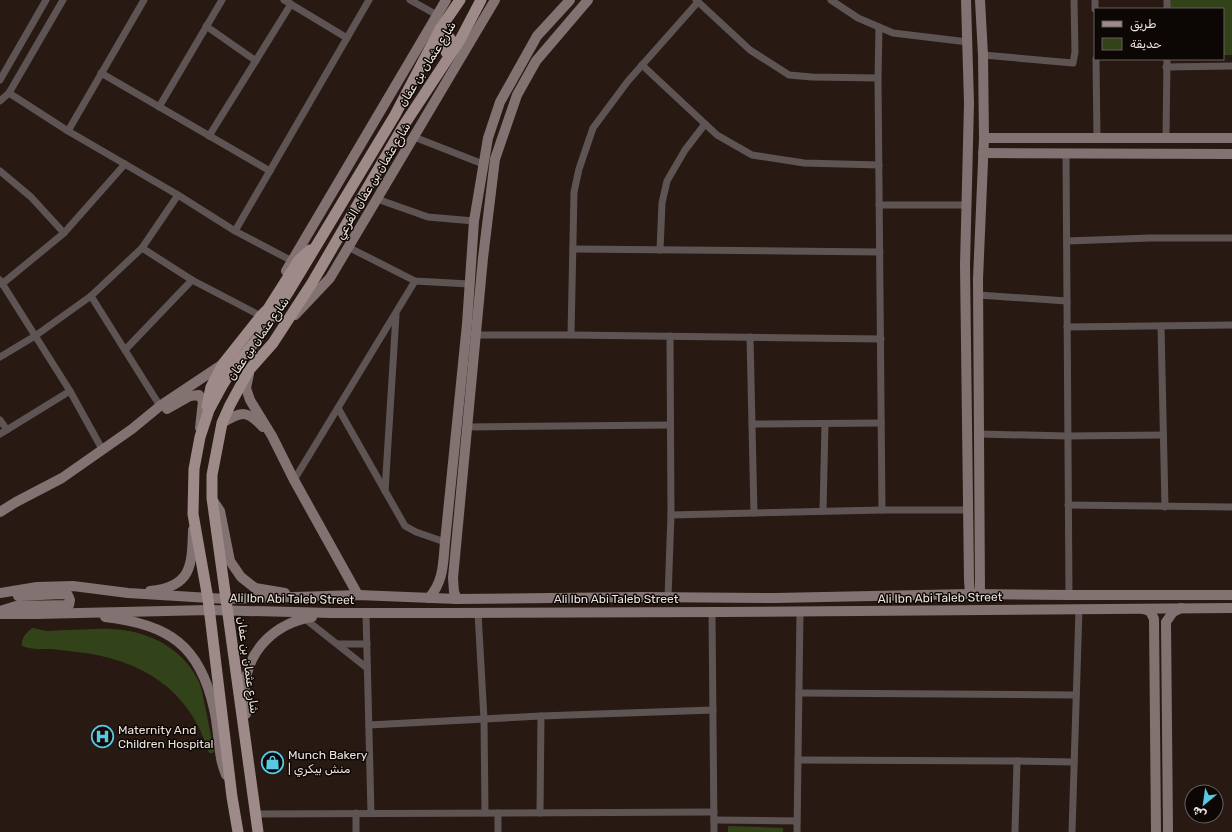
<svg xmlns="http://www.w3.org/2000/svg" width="1232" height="832" font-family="Rubik,Cairo,sans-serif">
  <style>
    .green { fill: #334319 }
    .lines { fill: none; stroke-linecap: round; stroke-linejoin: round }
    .street { stroke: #5e5454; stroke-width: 7 }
    .secondary { stroke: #827372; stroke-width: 10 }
    .primary { stroke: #9e8b89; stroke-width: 11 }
    .labels { text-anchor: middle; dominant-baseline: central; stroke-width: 3; stroke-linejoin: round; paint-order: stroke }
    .street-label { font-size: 12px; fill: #ede2dc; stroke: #0c0704 }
    .poi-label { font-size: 12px; fill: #ede2dc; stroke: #0c0704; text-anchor: start }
  </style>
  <rect width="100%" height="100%" fill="#281a12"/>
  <g class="green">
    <polygon points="1170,0 1232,0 1232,55 1223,55 1223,9 1170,9"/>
    <path d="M32,628C36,628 38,629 41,630C49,632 58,630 65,630C80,630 96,628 111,629C146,630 182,647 198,680C202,688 203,697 205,706C208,721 211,736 214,751L213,753H209C190,689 141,659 77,652C69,651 61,650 52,649C43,649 31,650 22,646C21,638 26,633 32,628Z"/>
    <polygon points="728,826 783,828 783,832 728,832"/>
  </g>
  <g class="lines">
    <g class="street">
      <polyline points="284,0 347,38"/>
      <polyline points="410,0 437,15"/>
      <polyline points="696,0 750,50 789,75 812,77 878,78"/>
      <polyline points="831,0 858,18 893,33 968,42"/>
      <polyline points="1095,0 1095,9"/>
      <polyline points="1167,9 1167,0"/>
      <polyline points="206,26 256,61"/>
      <polyline points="879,27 878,78 882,510"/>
      <polyline points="983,55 1073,63 1075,52 1074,0"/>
      <polyline points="1096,59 1097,138"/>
      <polyline points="642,65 717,135 752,155 804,163 879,165"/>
      <polyline points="1166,67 1232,66"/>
      <polyline points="101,73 270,171"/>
      <polyline points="0,80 46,0"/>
      <polyline points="9,93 68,131 178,195 235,231 292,261"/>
      <polyline points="0,101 9,93 63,0"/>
      <polyline points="159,107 222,0"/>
      <polyline points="68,131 144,0"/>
      <polyline points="209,136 291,4"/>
      <polyline points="414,137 483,164"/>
      <polyline points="1166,138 1167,59"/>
      <polyline points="1066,154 1069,595"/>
      <polyline points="0,171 31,197 64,233"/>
      <polyline points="377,199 428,217 474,221"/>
      <polyline points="879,205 966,205"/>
      <polyline points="235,231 369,0"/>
      <polyline points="1067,241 1150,238 1232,238"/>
      <polyline points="348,247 415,281 469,284"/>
      <polyline points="142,248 192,280 261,316"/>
      <polyline points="573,249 880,252"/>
      <polyline points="660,250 662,203 667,181 685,150 705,124"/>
      <polyline points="0,280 70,391 102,449"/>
      <polyline points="2,284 64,233 125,164"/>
      <polyline points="978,295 1067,301"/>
      <polyline points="91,296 160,406"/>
      <polyline points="1161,326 1165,507"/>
      <polyline points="1067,327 1232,325"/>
      <polyline points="476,335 571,335 881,339"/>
      <polyline points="571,335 574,192 579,169 593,128 628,81 698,2"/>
      <polyline points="750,337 754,513"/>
      <polyline points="125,350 192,280"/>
      <polyline points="0,357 35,336 91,296 142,248 178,195"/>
      <polyline points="338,408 405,526 416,532 445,542"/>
      <polyline points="0,420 7,430"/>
      <polyline points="752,424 881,423"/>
      <polyline points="468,427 670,425"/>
      <polyline points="0,434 70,391"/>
      <polyline points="979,434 1068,436 1163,435"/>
      <polyline points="294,480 415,281"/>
      <polyline points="385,491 396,315"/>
      <polyline points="1068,505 1232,507"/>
      <polyline points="823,511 825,424"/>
      <polyline points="671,515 882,510 969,510"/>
      <polyline points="668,597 671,515 670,336"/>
      <polyline points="712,612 714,832"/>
      <polyline points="366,613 371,813"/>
      <polyline points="478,613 484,719 485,813"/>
      <polyline points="304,618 367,668"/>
      <polyline points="338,644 367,644"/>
      <polyline points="799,693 1076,695"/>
      <polyline points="369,725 541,716 713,710"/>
      <polyline points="798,760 1017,761 1015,832"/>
      <polyline points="1017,761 1074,762"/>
      <polyline points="356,813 356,832"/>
      <polyline points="540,813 541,716"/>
      <polyline points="254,814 714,812"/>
      <polyline points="714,820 797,821"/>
      <polyline points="498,832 498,813"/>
      <polyline points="797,832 800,612"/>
      <polyline points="1072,832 1079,609"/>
    </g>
    <g class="secondary">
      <polyline points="966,0 969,103 965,265 969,580 970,594"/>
      <polyline points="980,0 983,55 984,138 978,279 980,594"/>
      <polyline points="984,138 1232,138"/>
      <polyline points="983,153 1232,154"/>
      <polyline points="286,271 446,0"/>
      <polyline points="295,315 330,278 495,0"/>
      <polyline points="249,374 246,388 250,400 272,436 294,480 358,595"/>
      <polyline points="167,409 190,396 199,395 203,401 200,428"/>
      <path d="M222,423C241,412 246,409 263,427"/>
      <polyline points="212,499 220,511 230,561 241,577 255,588 285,593"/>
      <polyline points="0,512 16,502 62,478 132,429 160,406 223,364"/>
      <path d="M150,591C192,587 192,565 193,530"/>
      <polyline points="0,593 37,587 73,586 128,593 226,599 358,595 457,599 642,597 775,598 970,594 1069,595 1232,595"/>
      <path d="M429,598C444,581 443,563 445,542L467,324L474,221L488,138L500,102L537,36L570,0"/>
      <polyline points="457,599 454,592 453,578 483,258 495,159 517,95 536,61 588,0"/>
      <polyline points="1143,609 1150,611 1154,619 1156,832"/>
      <polyline points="0,611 16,606 69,605 70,600 68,595 62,594 18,596"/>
      <polyline points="0,614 36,614 209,610 332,613 452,613 720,612 1232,608"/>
      <path d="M105,617C168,624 200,645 214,709C218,725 218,742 221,758C222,764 224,770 226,775"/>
      <path d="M246,714C246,705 244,695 245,686C248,649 276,623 312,617"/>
      <polyline points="1168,832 1166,622 1173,612 1181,608"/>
    </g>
    <g class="primary">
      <path d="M436,46C439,39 441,36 449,37L451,40L449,47L446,52"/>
      <polyline points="207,406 211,387 223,364 261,316 268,309 299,260 310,250"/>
      <polyline points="238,832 232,797 208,599 193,514 194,469 200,437 209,410 222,386 233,368 258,338 289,291 395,115 440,29 460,0"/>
      <polyline points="258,832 212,498 212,475 222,423 230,405 249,370 273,343 312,283 404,125 460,40 481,0"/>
    </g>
  </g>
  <defs>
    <symbol id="hospital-ring" viewBox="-11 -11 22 22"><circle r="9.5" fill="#0c0704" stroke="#58c9e3" stroke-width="1.5"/><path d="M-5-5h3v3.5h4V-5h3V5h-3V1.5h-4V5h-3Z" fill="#58c9e3"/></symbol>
    <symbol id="shop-ring" viewBox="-11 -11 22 22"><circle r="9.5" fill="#0c0704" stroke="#58c9e3" stroke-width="1.5"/><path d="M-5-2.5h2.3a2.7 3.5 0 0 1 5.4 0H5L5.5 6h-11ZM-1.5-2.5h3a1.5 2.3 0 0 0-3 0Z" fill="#58c9e3"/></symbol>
  </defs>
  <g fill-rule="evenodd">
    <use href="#hospital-ring" x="90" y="724" width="25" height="25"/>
    <use href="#shop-ring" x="260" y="750" width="25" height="25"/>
  </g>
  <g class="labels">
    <g class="street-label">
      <text transform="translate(427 64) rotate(-58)">شارع عثمان بن عفان</text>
      <text transform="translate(373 181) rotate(-59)">شارع عثمان بن عفان الفرعي</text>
      <text transform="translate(258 339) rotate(-55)">شارع عثمان بن عفان</text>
      <text transform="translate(940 598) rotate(-1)">Ali Ibn Abi Taleb Street</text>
      <text transform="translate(292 599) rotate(1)">Ali Ibn Abi Taleb Street</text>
      <text x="616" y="599">Ali Ibn Abi Taleb Street</text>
      <text transform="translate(248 665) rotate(82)">شارع عثمان بن عفان</text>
    </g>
    <g class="poi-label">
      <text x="118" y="730">Maternity And<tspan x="118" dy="14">Children Hospital</tspan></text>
      <text x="288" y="755">Munch Bakery<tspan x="288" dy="14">| منش بيكري</tspan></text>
    </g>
  </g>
  <rect x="1094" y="8" width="130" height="52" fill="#0c0704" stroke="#665f5a"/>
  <rect x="1102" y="21" width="20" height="6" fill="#9e8b89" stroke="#665f5a"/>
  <text x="1130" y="28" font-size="12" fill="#ede2dc">طريق</text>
  <rect x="1102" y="38" width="20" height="12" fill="#334319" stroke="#665f5a"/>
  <text x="1130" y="48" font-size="12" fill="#ede2dc">حديقة</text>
  <g transform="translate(1204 804) rotate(209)"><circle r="19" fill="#0c0704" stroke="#665f5a"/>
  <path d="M0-3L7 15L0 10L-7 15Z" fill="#58c9e3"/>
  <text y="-6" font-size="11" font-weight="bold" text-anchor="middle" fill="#ede2dc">ش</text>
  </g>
</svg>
